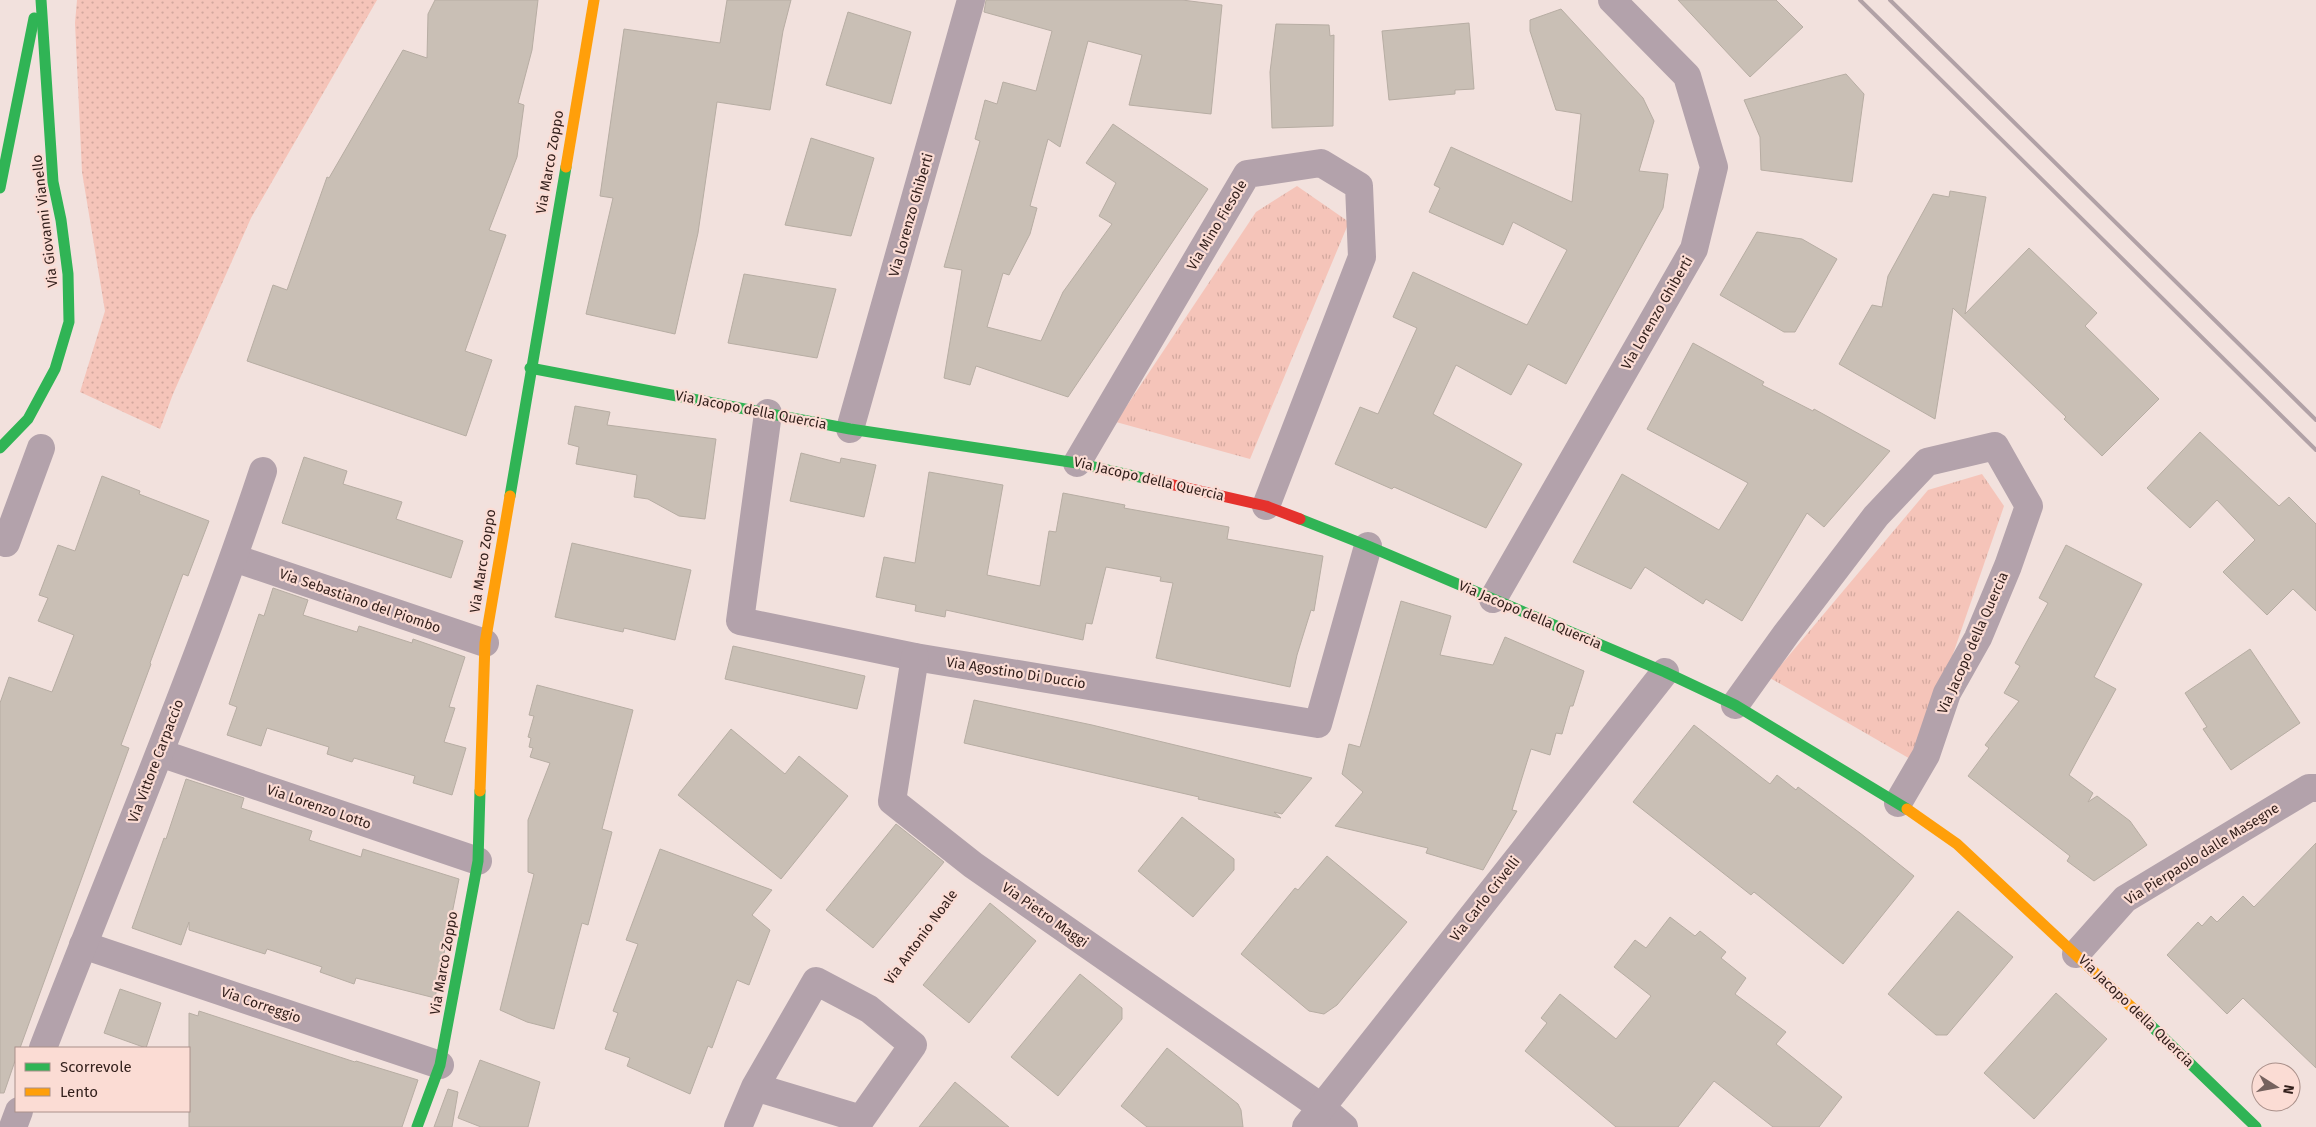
<svg xmlns="http://www.w3.org/2000/svg" width="2316" height="1127" font-family="'Fira Sans',sans-serif">
  <style>
    .grass { fill: url(#grass-dots) }
    .park { fill: url(#park-tufts) }
    .building { fill: #c9bfb5; stroke: #b7ada3 }
    .lines { fill: none; stroke-linecap: round; stroke-linejoin: round }
    .path { stroke: #b1a2a6; stroke-width: 3; stroke-dasharray: 5 2.5; stroke-linecap: butt }
    .street { stroke: #b3a2ab; stroke-width: 28 }
    .fast { stroke: #30b455; stroke-width: 11 }
    .slow { stroke: #ff9f0a; stroke-width: 11 }
    .jam { stroke: #e5322d; stroke-width: 11 }
    .rail { stroke: #b1a1a6; stroke-width: 4 }
    .labels { text-anchor: middle; dominant-baseline: central; stroke-width: 4.5; stroke-linejoin: round; paint-order: stroke }
    .street-label { font-size: 14px; fill: #311e1a; stroke: #fbdcd4 }
  </style>
  <defs>
    <pattern id="grass-dots" width="8" height="8" patternUnits="userSpaceOnUse" patternTransform="scale(1.25)"><rect width="8" height="8" fill="#f5c4b9"/><path d="M2 2h.1M6 6h.1" fill="none" stroke="#d2a89e" stroke-width="1.8" stroke-linecap="round"/></pattern>
    <pattern id="park-tufts" width="24" height="20" patternUnits="userSpaceOnUse" patternTransform="scale(1.25)"><rect width="24" height="20" fill="#f5c4b9"/><path d="M3 7l-1-3M5 7V3M7 7l1-3M15 17l-1-3M17 17v-4M19 17l1-3" fill="none" stroke="#d2a89e"/></pattern>
  </defs>
  <rect width="100%" height="100%" fill="#f2e1dd"/>
  <polygon class="grass" points="77,0 377,0 251,218 173,394 160,429 80,392 105,311 82,172 75,23"/>
  <g class="park">
    <polygon points="1297,186 1349,222 1250,459 1116,422 1256,212"/>
    <polygon points="1982,474 2004,506 1952,657 1912,760 1770,678 1928,490"/>
  </g>
  <g class="building">
    <polygon points="435,0 538,0 532,50 518,103 524,105 517,157 489,230 506,235 465,351 492,360 466,436 247,361 273,285 287,290 327,177 329,178 403,50 427,58 428,14"/>
    <polygon points="727,0 791,0 783,31 770,110 717,102 698,233 675,334 586,314 613,198 600,196 624,29 720,43"/>
    <polygon points="986,0 1182,0 1222,5 1211,114 1129,105 1142,55 1088,41 1060,147 1048,139 1030,206 1037,208 1030,234 1009,275 1003,273 987,327 1041,341 1063,292 1112,224 1099,216 1116,183 1086,163 1113,124 1208,189 1068,397 976,366 970,385 944,378 962,270 944,267 980,141 975,139 985,100 997,104 1003,82 1036,91 1052,31 984,12"/>
    <polygon points="1678,0 1776,0 1803,27 1750,77"/>
    <polygon points="1561,9 1643,98 1654,121 1639,171 1668,174 1663,208 1566,384 1528,364 1511,395 1456,365 1433,414 1522,464 1486,528 1394,487 1392,489 1335,464 1360,407 1378,414 1417,328 1393,317 1413,272 1527,325 1567,250 1513,222 1503,245 1429,212 1440,188 1434,185 1451,147 1572,202 1581,114 1556,110 1530,31 1530,20"/>
    <polygon points="848,12 911,32 891,104 826,85"/>
    <polygon points="1469,23 1474,89 1455,90 1455,94 1389,100 1382,31"/>
    <polygon points="1276,24 1329,25 1330,36 1334,35 1333,126 1272,128 1270,72"/>
    <polygon points="1846,74 1864,94 1852,182 1761,170 1760,137 1744,100"/>
    <polygon points="811,138 874,158 851,236 785,225"/>
    <polygon points="1950,191 1986,197 1965,314 2029,248 2097,313 2085,326 2159,399 2102,456 2064,419 2066,417 1953,308 1935,419 1839,364 1872,305 1882,307 1888,276 1933,194 1949,197"/>
    <polygon points="1757,232 1802,239 1837,259 1795,332 1784,332 1720,295"/>
    <polygon points="744,274 836,289 817,358 728,343"/>
    <polygon points="1693,343 1764,382 1762,385 1813,411 1814,409 1890,451 1824,527 1807,513 1742,621 1706,599 1703,604 1645,567 1631,589 1573,562 1622,474 1719,530 1748,483 1647,429"/>
    <polygon points="575,406 610,412 607,425 716,439 705,519 679,516 648,499 634,497 637,475 576,464 579,447 568,444"/>
    <polygon points="2200,432 2279,506 2289,497 2316,524 2316,611 2293,589 2267,615 2223,572 2255,540 2217,500 2190,528 2147,488"/>
    <polygon points="801,453 840,463 841,458 876,465 864,517 790,501"/>
    <polygon points="304,457 347,471 343,484 402,502 396,519 463,541 451,578 282,523"/>
    <polygon points="929,472 1003,485 987,575 1040,586 1049,531 1056,532 1063,493 1125,505 1124,508 1229,527 1227,539 1323,556 1314,611 1311,610 1297,655 1290,687 1156,658 1173,583 1160,581 1161,577 1106,567 1092,624 1086,623 1083,640 946,610 945,617 915,611 916,605 876,597 884,557 915,563"/>
    <polygon points="102,476 140,491 139,494 209,521 188,576 183,574 150,663 151,664 121,745 129,748 20,1048 16,1048 16,1058 4,1093 0,1093 0,703 9,677 52,692 74,635 38,621 48,598 39,595 58,545 75,551"/>
    <polygon points="572,543 691,570 675,640 624,628 623,632 555,617"/>
    <polygon points="2066,545 2142,584 2094,677 2116,689 2069,775 2093,793 2088,802 2097,796 2130,821 2147,845 2094,881 2067,861 2070,856 1968,776 1989,748 1985,745 2019,701 2004,693 2020,666 2015,663 2048,603 2039,598"/>
    <polygon points="273,588 308,600 303,615 357,632 359,626 412,643 413,639 465,657 449,707 455,708 444,742 466,748 452,795 413,783 415,776 354,758 352,762 327,754 329,747 267,728 261,746 227,735 237,707 229,704 259,614 264,616"/>
    <polygon points="1401,601 1451,616 1440,655 1493,665 1505,637 1584,671 1573,706 1570,706 1562,734 1556,733 1550,755 1531,749 1512,810 1517,811 1483,870 1426,853 1428,848 1335,826 1363,792 1342,774 1349,744 1360,747"/>
    <polygon points="733,646 865,676 857,709 725,679"/>
    <polygon points="2250,649 2300,723 2231,770 2203,729 2207,727 2185,693"/>
    <polygon points="537,685 633,710 602,829 612,832 588,925 582,923 554,1029 527,1022 500,1010 534,874 528,872 528,820 550,763 530,757 533,748 529,747 531,738 528,737 534,716 529,715"/>
    <polygon points="974,700 1092,725 1312,778 1282,814 1274,812 1281,818 1198,799 1199,797 964,743"/>
    <polygon points="1694,725 1770,784 1777,775 1796,790 1798,787 1860,833 1914,876 1843,964 1754,892 1751,895 1633,802"/>
    <polygon points="731,729 785,774 799,756 848,796 781,879 678,795"/>
    <polygon points="186,779 244,798 241,808 312,831 309,840 361,857 363,849 459,879 435,998 356,978 354,984 320,972 322,967 267,949 265,954 189,930 189,922 181,945 132,928 164,838 166,839"/>
    <polygon points="1182,817 1234,859 1234,870 1193,917 1138,871"/>
    <polygon points="896,824 944,862 873,948 826,910"/>
    <polygon points="2316,843 2316,1068 2243,998 2227,1014 2167,955 2198,922 2202,926 2211,916 2217,922 2243,896 2254,907"/>
    <polygon points="660,849 772,890 752,915 770,930 749,985 737,980 712,1048 708,1046 690,1094 627,1066 630,1058 605,1049 618,1013 613,1011 638,944 626,940"/>
    <polygon points="1327,856 1407,922 1337,1005 1324,1014 1309,1011 1241,954 1295,888 1298,890"/>
    <polygon points="990,903 1036,941 969,1023 923,985"/>
    <polygon points="1958,911 2013,957 1947,1035 1936,1035 1888,994"/>
    <polygon points="1670,917 1695,936 1700,931 1726,952 1721,958 1746,978 1735,994 1786,1032 1776,1044 1842,1097 1819,1127 1773,1127 1714,1081 1678,1127 1616,1127 1525,1051 1547,1023 1541,1018 1560,994 1616,1039 1651,996 1614,967 1635,940 1646,948"/>
    <polygon points="1080,974 1122,1008 1122,1019 1058,1096 1011,1057"/>
    <polygon points="120,989 161,1003 146,1048 104,1033"/>
    <polygon points="2056,993 2107,1039 2034,1119 1984,1073"/>
    <polygon points="199,1011 355,1062 356,1061 418,1080 402,1127 189,1127 189,1013 198,1016"/>
    <polygon points="1167,1048 1238,1104 1241,1110 1243,1127 1147,1127 1121,1106"/>
    <polygon points="480,1060 540,1082 528,1127 481,1127 458,1118"/>
    <polygon points="955,1082 1009,1127 919,1127"/>
    <polygon points="448,1089 458,1092 452,1127 434,1127"/>
  </g>
  <g class="lines">
    <polyline class="path" points="888,983 955,891"/>
    <g class="street">
      <polyline points="768,413 740,621 915,657 1318,724 1368,546"/>
      <polyline points="850,429 971,0"/>
      <polyline points="1077,463 1247,174 1321,163 1359,186 1362,257 1266,506"/>
      <polyline points="6,543 41,448"/>
      <polyline points="234,558 485,643"/>
      <polyline points="1493,599 1694,249 1714,167 1687,76 1612,0"/>
      <polyline points="915,657 892,801 973,865 1321,1107 1344,1127"/>
      <polyline points="1735,705 1786,634 1876,516 1927,462 1995,446 2029,506 2008,566 1978,638 1947,693 1926,755 1898,803"/>
      <polyline points="160,753 478,861"/>
      <polyline points="83,945 440,1065"/>
      <polyline points="2076,954 2125,899 2309,788 2316,788"/>
      <path d="M43,1048C117,856 198,667 263,471"/>
      <polyline points="13,1127 19,1111"/>
      <polyline points="738,1127 755,1087 816,981 869,1009 913,1045 861,1119 755,1087"/>
      <polyline points="1306,1127 1665,672"/>
    </g>
    <g class="fast">
      <polyline points="0,188 34,18"/>
      <polyline points="530,368 850,429 1077,463 1152,480"/>
      <polyline points="0,448 28,419 55,369 69,322 68,274 61,220 53,182 41,0"/>
      <polyline points="510,496 566,167"/>
      <polyline points="1300,519 1368,546 1665,672 1735,705 1907,809"/>
      <polyline points="2140,1015 2256,1127"/>
      <polyline points="417,1127 440,1065 478,861 480,791"/>
    </g>
    <g class="slow">
      <polyline points="566,167 594,0"/>
      <polyline points="480,791 485,643 510,496"/>
      <polyline points="1907,809 1957,844 2140,1015"/>
    </g>
    <polyline class="jam" points="1152,480 1266,506 1300,519"/>
    <g class="rail">
      <polyline points="1860,0 2316,450"/>
      <polyline points="1890,0 2316,420"/>
    </g>
  </g>
  <g class="labels">
    <g class="street-label">
      <text transform="translate(550 162) rotate(-80)">Via Marco Zoppo</text>
      <text transform="translate(911 215) rotate(-74)">Via Lorenzo Ghiberti</text>
      <text transform="translate(45 221) rotate(-97)">Via Giovanni Vianello</text>
      <text transform="translate(1217 225) rotate(-59)">Via Mino Fiesole</text>
      <text transform="translate(1657 313) rotate(-60)">Via Lorenzo Ghiberti</text>
      <text transform="translate(751 410) rotate(11)">Via Jacopo della Quercia</text>
      <text transform="translate(1149 479) rotate(13)">Via Jacopo della Quercia</text>
      <text transform="translate(483 561) rotate(-81)">Via Marco Zoppo</text>
      <text transform="translate(360 601) rotate(19)">Via Sebastiano del Piombo</text>
      <text transform="translate(1530 615) rotate(23)">Via Jacopo della Quercia</text>
      <text transform="translate(1973 643) rotate(-66)">Via Jacopo della Quercia</text>
      <text transform="translate(1016 673) rotate(9)">Via Agostino Di Duccio</text>
      <text transform="translate(156 761) rotate(-69)">Via Vittore Carpaccio</text>
      <text transform="translate(319 807) rotate(19)">Via Lorenzo Lotto</text>
      <text transform="translate(2202 854) rotate(-32)">Via Pierpaolo dalle Masegne</text>
      <text transform="translate(1485 899) rotate(-52)">Via Carlo Crivelli</text>
      <text transform="translate(1045 915) rotate(35)">Via Pietro Maggi</text>
      <text transform="translate(921 937) rotate(-54)">Via Antonio Noale</text>
      <text transform="translate(444 963) rotate(-80)">Via Marco Zoppo</text>
      <text transform="translate(261 1005) rotate(19)">Via Correggio</text>
      <text transform="translate(2136 1011) rotate(44)">Via Jacopo della Quercia</text>
    </g>
  </g>
  <rect x="15" y="1047" width="175" height="65" fill="#fbdcd4" stroke="#aa908a"/>
  <rect x="25" y="1063" width="25" height="8" fill="#30b455" stroke="#aa908a"/>
  <text x="60" y="1072" font-size="15" fill="#311e1a">Scorrevole</text>
  <rect x="25" y="1088" width="25" height="8" fill="#ff9f0a" stroke="#aa908a"/>
  <text x="60" y="1097" font-size="15" fill="#311e1a">Lento</text>
  <g transform="translate(2276 1087) rotate(101)"><circle r="24" fill="#fbdcd4" stroke="#aa908a"/>
  <path d="M0-4L9 19L0 12L-9 19Z" fill="#75625e"/>
  <text y="-8" font-size="14" font-weight="bold" text-anchor="middle" fill="#311e1a">N</text>
  </g>
</svg>
